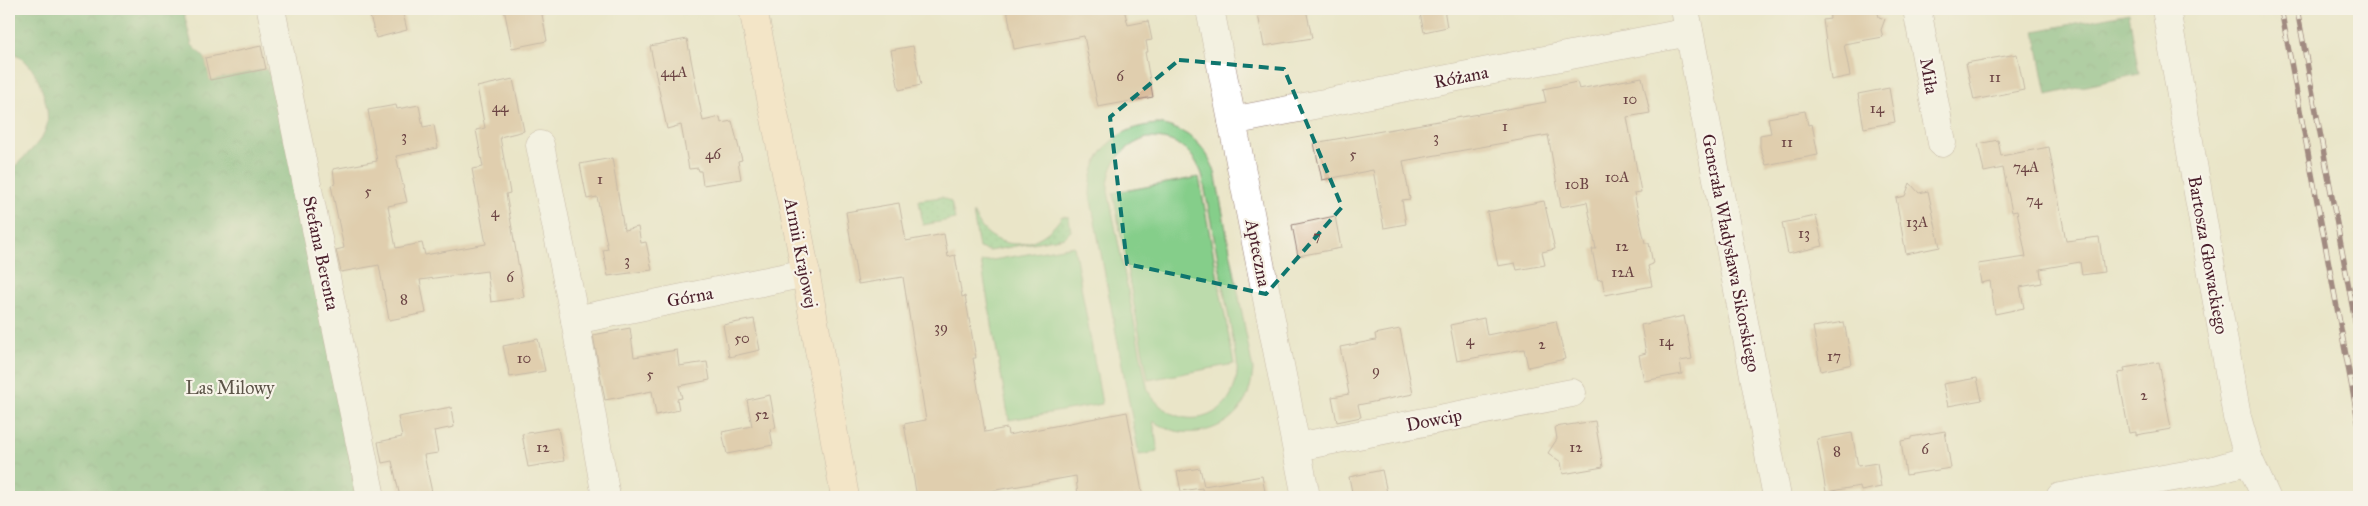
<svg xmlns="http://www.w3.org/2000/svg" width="2368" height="506" font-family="'IM FELL Great Primer',serif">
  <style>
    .grass { fill: url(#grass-dots); stroke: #68765a }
    .forest { fill: url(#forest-crowns); stroke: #5b6850 }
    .pitch { fill: #85ce8a; stroke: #68765a; fill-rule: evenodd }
    .building { fill: #d4b28f }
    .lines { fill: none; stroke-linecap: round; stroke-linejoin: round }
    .street-casing { stroke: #9a827a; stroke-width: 29 }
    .secondary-casing { stroke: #9a827a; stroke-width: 29 }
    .street { stroke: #fff; stroke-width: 28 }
    .secondary { stroke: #ffe4c6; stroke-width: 28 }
    .rail-casing { stroke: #4a1f2b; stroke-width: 5.5 }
    .rail { stroke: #f7f3e8; stroke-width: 4; stroke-dasharray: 11; stroke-linecap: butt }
    .marked { fill: none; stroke: #0f766e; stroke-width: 4; stroke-dasharray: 10 6; stroke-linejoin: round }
    .labels { text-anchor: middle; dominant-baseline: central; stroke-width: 4.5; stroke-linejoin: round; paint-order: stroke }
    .number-label { font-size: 15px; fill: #6c4444 }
    .street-label { font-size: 18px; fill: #4a1f2b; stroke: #f7f3e8 }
    .park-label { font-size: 18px; fill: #5c5448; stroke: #f7f3e8 }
  </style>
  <defs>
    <pattern id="grass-dots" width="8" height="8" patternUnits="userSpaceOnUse" patternTransform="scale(1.25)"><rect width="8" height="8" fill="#85ce8a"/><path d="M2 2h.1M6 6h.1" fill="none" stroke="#74b077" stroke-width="1.8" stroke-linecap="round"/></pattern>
    <pattern id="forest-crowns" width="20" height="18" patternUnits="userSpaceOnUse" patternTransform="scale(1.25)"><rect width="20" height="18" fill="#6cb176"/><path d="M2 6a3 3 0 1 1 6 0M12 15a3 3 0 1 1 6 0" fill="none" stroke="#5b8f61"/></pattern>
  </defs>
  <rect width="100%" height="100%" fill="#f7f3e8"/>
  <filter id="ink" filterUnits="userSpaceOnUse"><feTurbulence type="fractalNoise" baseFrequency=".02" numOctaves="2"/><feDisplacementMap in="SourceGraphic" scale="10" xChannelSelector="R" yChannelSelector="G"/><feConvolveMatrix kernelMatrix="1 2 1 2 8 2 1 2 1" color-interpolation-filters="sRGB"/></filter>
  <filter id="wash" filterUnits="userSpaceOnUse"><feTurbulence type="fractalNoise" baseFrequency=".0096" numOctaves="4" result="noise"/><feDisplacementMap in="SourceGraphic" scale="20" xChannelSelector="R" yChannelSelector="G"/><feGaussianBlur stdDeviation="1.12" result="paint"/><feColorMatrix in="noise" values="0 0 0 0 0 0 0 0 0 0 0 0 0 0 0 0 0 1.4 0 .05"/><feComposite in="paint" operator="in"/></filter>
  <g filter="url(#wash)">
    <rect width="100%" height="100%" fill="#eae5c8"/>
    <g class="grass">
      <polygon points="942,197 951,202 955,219 923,225 919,200"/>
      <path d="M973,213C977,219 980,227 986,232C1012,255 1046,242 1062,216L1069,217L1071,231L1065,237L989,251L979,248Z"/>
    </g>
    <g class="forest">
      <path d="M9,9H183L192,45L205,58L210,80L266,69L281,93L337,359L356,497H9V172C20,160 41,144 46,128C52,112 39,75 27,63C22,57 15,54 9,49Z"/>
      <polygon points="2129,13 2139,74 2047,95 2035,31"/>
    </g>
    <g class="pitch">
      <path d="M1159,124C1188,130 1205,144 1215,172L1253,370C1252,380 1250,390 1246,399C1228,434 1182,442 1153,421L1158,452L1139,455L1090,195C1090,152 1116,126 1159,124ZM1147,138C1175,137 1192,149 1202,174L1237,361C1242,419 1179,440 1148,391L1108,191C1108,164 1121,147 1147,138Z"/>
      <polygon points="1199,177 1234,364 1148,380 1113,193"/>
      <polygon points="1074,246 1102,404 1009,420 981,262"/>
    </g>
    <g id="blocks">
      <g class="building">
        <polygon points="368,9 402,9 407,30 376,38"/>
        <polygon points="504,9 541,9 547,41 512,48"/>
        <polygon points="1007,9 1124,9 1128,25 1148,21 1152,40 1146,41 1148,52 1145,52 1153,97 1098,107 1084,36 1014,49"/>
        <polygon points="1257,9 1306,9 1312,38 1264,46"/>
        <polygon points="1419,9 1444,9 1447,27 1424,32"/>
        <polygon points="1829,9 1877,9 1879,17 1885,19 1881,30 1883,37 1844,44 1850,76 1831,80 1823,20 1830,19"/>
        <polygon points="687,39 703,121 720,117 721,123 732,121 742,160 738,161 741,179 703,185 701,171 699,171 698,168 689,169 681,125 667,129 650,46"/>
        <polygon points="261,46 266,69 210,80 205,58"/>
        <polygon points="913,46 921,85 899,90 891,50"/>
        <polygon points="2017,54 2024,90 1974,100 1966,63"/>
        <polygon points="1642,77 1650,113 1627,117 1641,192 1634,193 1645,243 1649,243 1653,264 1648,266 1652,286 1605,295 1602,279 1598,280 1592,249 1596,249 1587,202 1561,207 1548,135 1403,161 1410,199 1402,200 1406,224 1384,228 1373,170 1322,180 1314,143 1546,102 1543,89 1577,82 1579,89"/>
        <polygon points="513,79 524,131 500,137 510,193 506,194 524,297 491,302 487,271 420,280 426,313 389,320 379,265 341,272 336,250 344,248 331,185 335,184 333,169 377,161 368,110 396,105 397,109 419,105 423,127 434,125 438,148 396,156 407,202 388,206 396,248 422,243 425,255 486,244 472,169 483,167 476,130 485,128 477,87"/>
        <polygon points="1889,88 1895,122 1864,128 1858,94"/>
        <polygon points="1805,111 1808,125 1812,124 1818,155 1766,165 1760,147 1760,135 1771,133 1768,118"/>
        <polygon points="1998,140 2001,156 2049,147 2066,241 2099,237 2104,272 2082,275 2080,262 2040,269 2042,283 2020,287 2024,308 1995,314 1990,281 1981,283 1978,264 2026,257 2017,211 2012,212 2003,168 1984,172 1978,144"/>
        <polygon points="612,158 624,230 638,227 641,243 646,242 652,270 608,276 603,250 608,249 597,197 587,199 580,164"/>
        <polygon points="1910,183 1919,193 1928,191 1940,247 1906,254 1896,198 1905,196"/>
        <polygon points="1544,201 1555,249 1542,252 1545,265 1517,270 1515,263 1498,266 1487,212"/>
        <polygon points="899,203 906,241 944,234 948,257 955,255 962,297 965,296 976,358 973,358 985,432 1007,428 1008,435 1127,412 1143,497 1078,497 1076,476 956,497 917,497 904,424 926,420 903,277 858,284 846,212"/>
        <polygon points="1335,216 1341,248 1298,256 1292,225"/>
        <polygon points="1816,216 1823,246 1788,254 1782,223"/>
        <polygon points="1684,316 1692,359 1680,361 1682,374 1644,381 1639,355 1646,353 1641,325"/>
        <polygon points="1484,318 1487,335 1556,321 1565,359 1528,367 1524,349 1457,361 1450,325"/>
        <polygon points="754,319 760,350 729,357 723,325"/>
        <polygon points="1844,322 1852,364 1821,371 1813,327"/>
        <polygon points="630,328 634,357 677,350 679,366 707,362 710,380 679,386 682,398 677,399 679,410 656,415 652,391 605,400 593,335"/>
        <polygon points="1400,329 1413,394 1358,405 1361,417 1337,422 1332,397 1349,394 1340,347 1376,340 1375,334"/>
        <polygon points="538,339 545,371 510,377 503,346"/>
        <polygon points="2159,362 2171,429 2136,435 2136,432 2129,433 2118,373 2125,372 2124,368"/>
        <polygon points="1977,378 1982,400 1948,406 1943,384"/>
        <polygon points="770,395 776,428 770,429 773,445 727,454 722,432 752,426 747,400"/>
        <polygon points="451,407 454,427 434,431 438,453 424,455 433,497 400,497 392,461 382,463 378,442 402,437 398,417"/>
        <polygon points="1595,421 1603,467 1563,474 1561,462 1548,453 1557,439 1555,427"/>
        <polygon points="558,428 564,461 528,467 522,434"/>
        <polygon points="1945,431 1951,468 1906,475 1901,441 1911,439 1911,437"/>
        <polygon points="1852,433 1858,466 1877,463 1881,487 1861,491 1860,486 1826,492 1817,439"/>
        <polygon points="1200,468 1204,486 1262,476 1266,497 1203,497 1202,488 1181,491 1177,472"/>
        <polygon points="1382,470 1388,497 1353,497 1349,477"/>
      </g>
    </g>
  </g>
  <g filter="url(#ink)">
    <use href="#blocks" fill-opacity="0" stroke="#9a827a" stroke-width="1"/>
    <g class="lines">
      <defs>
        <g id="street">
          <polyline points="271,9 371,497"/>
          <polyline points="1210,9 1306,497"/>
          <polyline points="1685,9 1777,497"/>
          <polyline points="1917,9 1942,143"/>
          <polyline points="2166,9 2237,417 2249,460 2266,497"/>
          <polyline points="1232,121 1689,32"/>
          <polyline points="540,145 575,320 606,497"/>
          <polyline points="575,320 806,273"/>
          <polyline points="1297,447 1572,393"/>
          <polyline points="2060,497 2214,470 2249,460"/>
        </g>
        <polyline id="secondary" points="753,9 800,242 845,497"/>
      </defs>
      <use href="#street" class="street-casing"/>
      <use href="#secondary" class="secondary-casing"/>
      <use href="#street" class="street"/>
      <use href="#secondary" class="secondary"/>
      <defs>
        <g id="rail">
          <polyline points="2281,9 2359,425"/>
          <polyline points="2297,9 2359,342"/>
        </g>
      </defs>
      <use href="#rail" class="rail-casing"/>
      <use href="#rail" class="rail"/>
    </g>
  </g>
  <path d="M0 0H2368V506H0ZM1179,60L1284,69L1342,207L1266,294L1127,264L1110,117Z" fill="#eae5c8" fill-opacity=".55" fill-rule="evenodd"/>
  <path class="marked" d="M1179,60L1284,69L1342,207L1266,294L1127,264L1110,117Z"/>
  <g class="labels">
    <g class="number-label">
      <text x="674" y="72">44A</text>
      <text x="1120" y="76">6</text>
      <text x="1995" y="77">11</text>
      <text x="1630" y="99">10</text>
      <text x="500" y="107">44</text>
      <text x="1877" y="108">14</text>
      <text x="1505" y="126">1</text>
      <text x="404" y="136">3</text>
      <text x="1436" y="137">3</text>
      <text x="1787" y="142">11</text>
      <text x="713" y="154">46</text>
      <text x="1353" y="154">5</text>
      <text x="2026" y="167">74A</text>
      <text x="1617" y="177">10A</text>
      <text x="600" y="179">1</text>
      <text x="1577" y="184">10B</text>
      <text x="368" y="191">5</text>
      <text x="2034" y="200">74</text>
      <text x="495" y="212">4</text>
      <text x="1917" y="222">13A</text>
      <text x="1804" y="233">13</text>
      <text x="1317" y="236">7</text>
      <text x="1622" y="246">12</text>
      <text x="627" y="260">3</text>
      <text x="1623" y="272">12A</text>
      <text x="510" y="277">6</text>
      <text x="404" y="299">8</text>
      <text x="941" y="327">39</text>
      <text x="742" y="338">50</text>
      <text x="1470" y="340">4</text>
      <text x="1666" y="341">14</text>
      <text x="1542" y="344">2</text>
      <text x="1834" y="356">17</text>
      <text x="524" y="358">10</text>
      <text x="1376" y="370">9</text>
      <text x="650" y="374">5</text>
      <text x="2144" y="395">2</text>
      <text x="762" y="414">52</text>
      <text x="543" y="447">12</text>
      <text x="1576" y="447">12</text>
      <text x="1925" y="449">6</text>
      <text x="1837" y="451">8</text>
    </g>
    <g class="street-label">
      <text transform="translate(1929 76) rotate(80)">Miła</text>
      <text transform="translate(1461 77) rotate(-11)">Różana</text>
      <text transform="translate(321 253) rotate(78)">Stefana Berenta</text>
      <text transform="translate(801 253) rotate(79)">Armii Krajowej</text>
      <text transform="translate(1258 253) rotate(79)">Apteczna</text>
      <text transform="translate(1731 253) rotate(79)">Generała Władysława Sikorskiego</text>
      <text transform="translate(2208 255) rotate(80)">Bartosza Głowackiego</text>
      <text transform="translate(690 297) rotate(-11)">Górna</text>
      <text transform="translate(1434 420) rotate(-11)">Dowcip</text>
    </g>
    <g class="park-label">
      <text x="230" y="388">Las Milowy</text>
    </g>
  </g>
  <rect width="2368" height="506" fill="none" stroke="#f7f3e8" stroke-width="30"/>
</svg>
